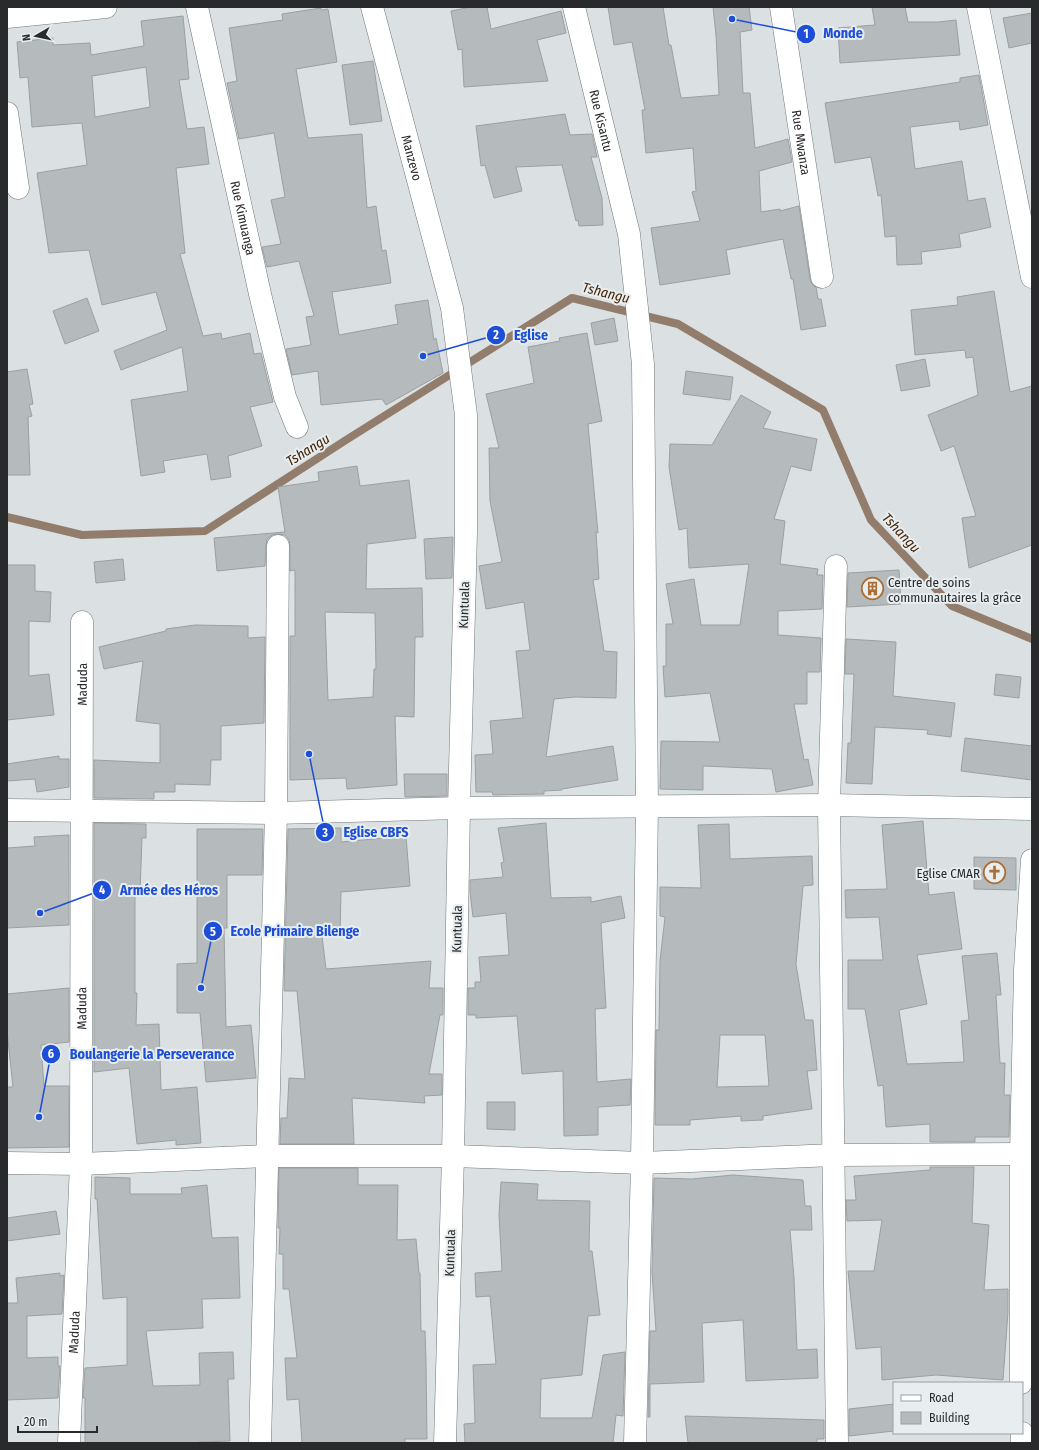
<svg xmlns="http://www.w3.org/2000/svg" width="1039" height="1450" font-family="'Fira Sans Condensed',sans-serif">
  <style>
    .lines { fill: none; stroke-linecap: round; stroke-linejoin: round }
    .stream { stroke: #927d6c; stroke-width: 8 }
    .building { fill: #b5babc; stroke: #9ba0a1; fill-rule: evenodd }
    .minor-casing { stroke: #727778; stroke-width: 23 }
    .minor { stroke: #fff; stroke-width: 22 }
    .labels { text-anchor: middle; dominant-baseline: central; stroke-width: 4; stroke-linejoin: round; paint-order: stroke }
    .street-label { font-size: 13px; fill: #282a2b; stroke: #e8edef }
    .poi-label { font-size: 13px; fill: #282a2b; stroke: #e8edef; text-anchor: start }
    .water-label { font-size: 14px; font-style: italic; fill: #432304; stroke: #e8edef }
    .leader { fill: none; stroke: #1d4ed8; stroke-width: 1.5 }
    .callout-dot { fill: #1d4ed8; stroke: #e8edef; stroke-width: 1.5 }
    .mark-label { font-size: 12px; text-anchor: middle; font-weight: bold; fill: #fff }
    .callout-label { font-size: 14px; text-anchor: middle; font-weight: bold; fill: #1d4ed8; stroke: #e8edef; stroke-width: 4; stroke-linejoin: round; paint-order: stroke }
  </style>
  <rect width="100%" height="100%" fill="#dbe0e2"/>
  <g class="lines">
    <polyline class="stream" points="7,517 82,535 205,531 346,440 572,298 678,324 823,410 871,520 952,606 1032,639"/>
  </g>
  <g class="building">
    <polygon points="471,7 487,7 491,29 561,11 566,33 537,40 548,81 464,87 462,49 458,50 451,11"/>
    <polygon points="608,7 663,7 669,45 671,45 681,98 719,95 716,35 713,7 749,7 752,30 740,32 743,93 750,93 755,148 788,139 792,162 759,171 761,212 780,209 780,211 799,206 810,279 812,284 816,287 818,299 821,299 826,326 801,330 793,279 791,279 783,239 726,250 730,274 660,285 651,228 700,221 692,192 696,191 693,148 646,153 642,110 645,110 632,42 614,45"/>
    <polygon points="872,7 905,7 908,22 938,22 956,20 960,55 840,63 838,28 875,25"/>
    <polygon points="321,8 321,10 328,9 337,62 296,69 308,138 362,134 367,208 376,206 382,251 386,250 391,283 332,292 339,335 398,324 395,305 428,300 434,340 436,338 443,373 386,405 382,399 321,405 318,371 292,375 286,349 311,345 306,317 314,316 299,261 267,267 262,247 281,244 271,200 285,197 274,133 239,139 227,83 237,81 229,28 283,20 282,14"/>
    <polygon points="1032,13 1032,43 1009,48 1003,18"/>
    <path d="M183,16L189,79L179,80L187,129L204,127L209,164L176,168L185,253L180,254L203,336L221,333L222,339L250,333L254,354L261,353L273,402L250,407L262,446L228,456L231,477L211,480L207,454L163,461L165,472L141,476L131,400L188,391L182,347L121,370L114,351L167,330L156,292L102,305L89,250L49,253L37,173L87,165L82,123L32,127L28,77L20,78L17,42L53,38V45L90,43L91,55L144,46L141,21ZM146,67L150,107L95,117L92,76Z"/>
    <polygon points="373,61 382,121 350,125 342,65"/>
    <polygon points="979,75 988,125 960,130 959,121 910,127 915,169 962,161 968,201 985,198 991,227 959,234 961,247 921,252 922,264 897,265 896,236 885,237 881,195 878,196 871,157 835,163 825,103 960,82 960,78"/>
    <polygon points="565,114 570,135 592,134 597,157 591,157 602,198 603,225 579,226 578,220 576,221 562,165 516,167 522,191 494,198 485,165 481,166 476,126"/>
    <polygon points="994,291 1010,392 1032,386 1032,545 969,568 962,518 976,516 954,446 941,451 928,415 978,395 973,357 966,358 965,350 915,355 911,310 958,305 957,297"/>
    <polygon points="87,298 99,331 65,344 53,311"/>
    <polygon points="614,318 618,341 595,345 591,323"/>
    <polygon points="587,333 602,421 588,424 598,533 596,532 599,579 593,580 604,651 617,652 616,698 575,697 554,699 546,757 613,746 618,780 562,789 562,790 544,791 544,794 493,795 492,792 476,792 475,755 493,754 490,721 523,718 516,651 530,650 524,602 486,609 479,566 502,562 490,501 489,448 499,448 486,394 534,383 528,347 560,341 559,338"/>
    <polygon points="925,359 930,386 901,391 896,365"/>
    <polygon points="27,369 33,404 29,405 32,416 28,417 30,475 7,475 7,372"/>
    <polygon points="686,371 733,377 730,400 683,394"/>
    <polygon points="741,395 771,412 763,428 817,439 811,471 791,466 774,519 785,521 780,564 818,569 817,575 823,575 822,609 778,611 778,635 821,638 820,672 807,672 807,704 794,704 804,760 808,759 813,785 776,792 772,769 703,766 703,790 660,789 661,741 720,742 710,693 665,697 663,666 666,666 666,624 673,624 666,584 694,579 701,625 740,625 749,564 689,568 687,528 679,530 669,467 670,444 712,445"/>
    <path d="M357,466L360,486L409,480L416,538L367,544L366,589L422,588L423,637H415L414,717L395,716L397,785L347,789L346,778L290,780V636H295V570L290,571V546L289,540L285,535L278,534L272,535L267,539L266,546L265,566L217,571L214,538L285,532L278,487L319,481L318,472ZM325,612L375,613L376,669H374L373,697L328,700Z"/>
    <polygon points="453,537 452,578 426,579 424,539"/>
    <polygon points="123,559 125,580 96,583 94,562"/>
    <polygon points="7,565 35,565 35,591 51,592 50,622 29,621 29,676 49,674 54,715 7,720"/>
    <polygon points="899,570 901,604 847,607 848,573"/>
    <polygon points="195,625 248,626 248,638 265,637 264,723 221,726 221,760 211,760 210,785 175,784 175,792 154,792 154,799 94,798 94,760 160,763 160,724 136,721 143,661 104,669 99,647 166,631 166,629"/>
    <polygon points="846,639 896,642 893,696 955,703 951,737 927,734 928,730 875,727 872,784 846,783 848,743 851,743 854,674 845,674"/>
    <polygon points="996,674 1021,677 1019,698 994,695"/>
    <polygon points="965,738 1032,746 1032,780 961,771"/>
    <polygon points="59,756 59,759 69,759 69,787 37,792 35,779 7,781 7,764"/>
    <polygon points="404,774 447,774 447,796 405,797"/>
    <polygon points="923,821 929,895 954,892 962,949 917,955 927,1004 899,1010 907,1064 964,1062 961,1021 969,1020 962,956 997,953 1001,995 996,995 1000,1063 1005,1063 1004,1095 1010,1095 1009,1137 975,1137 975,1142 930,1142 930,1124 886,1127 883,1085 878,1086 865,1009 848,1009 848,960 883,960 879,917 846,918 845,890 887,889 882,825"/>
    <polygon points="94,823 146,824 146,838 142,838 140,893 135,892 135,993 137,993 136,1025 159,1024 161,1090 197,1087 201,1143 176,1145 176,1140 137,1144 129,1068 94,1072"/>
    <polygon points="546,823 551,898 591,897 591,902 621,896 625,918 601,923 606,1008 595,1009 597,1082 631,1079 630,1105 598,1107 598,1135 564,1136 563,1071 522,1074 517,1016 476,1018 476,1015 468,1015 468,988 475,988 475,982 481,982 479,957 509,955 506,913 473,917 470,892 470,880 503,877 501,863 504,862 498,828"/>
    <path d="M729,824L730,859L812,856L813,885L803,886L796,964L805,1020H813L817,1070L807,1071L812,1109L763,1116V1120L741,1121V1116L690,1120V1125H655L656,1030H659L660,961L665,917L660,916V887L701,888L698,825ZM720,1035H765L769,1086L717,1087Z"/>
    <polygon points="341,828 341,842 406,836 410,886 341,892 340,934 322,936 326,969 431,961 429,988 443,988 443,1015 440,1015 429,1074 442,1074 442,1095 424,1096 425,1103 352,1098 354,1144 280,1144 281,1118 287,1118 289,1078 305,1079 297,991 284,991 288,829"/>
    <polygon points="197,829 263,829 262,875 227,875 227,928 224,928 226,1027 251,1025 256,1078 206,1082 200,1013 177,1013 177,964 197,963"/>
    <polygon points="69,835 69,925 7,928 7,848 35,846 34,837"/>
    <polygon points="974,857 1016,858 1016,890 974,889"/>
    <polygon points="69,988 69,1042 41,1045 44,1086 69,1086 69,1147 7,1148 7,1087 13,1087 7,1031 7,994"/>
    <polygon points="487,1102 515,1102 515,1130 487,1129"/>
    <polygon points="930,1167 974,1167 972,1223 989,1225 984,1290 1008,1289 1008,1312 1003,1380 936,1375 882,1380 881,1347 856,1349 848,1271 874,1271 882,1220 847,1221 846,1200 856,1200 854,1176 930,1170"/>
    <polygon points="279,1168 358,1168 358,1185 398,1185 397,1240 416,1239 419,1273 420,1273 421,1331 425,1331 426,1362 427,1439 405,1439 405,1443 302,1443 299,1399 287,1400 285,1358 297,1358 289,1289 283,1289 283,1254 279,1254 280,1228 278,1228"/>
    <polygon points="733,1175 803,1180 805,1206 811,1206 812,1230 790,1230 794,1278 797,1350 817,1349 818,1378 746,1381 743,1320 702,1323 704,1382 650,1384 650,1417 648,1417 650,1331 656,1331 652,1272 654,1178 692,1179"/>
    <polygon points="95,1177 130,1178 130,1194 182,1194 181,1188 207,1185 212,1238 238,1237 240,1298 202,1299 203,1328 146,1331 153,1386 200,1385 199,1353 233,1352 234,1379 228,1379 230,1441 199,1442 199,1443 85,1443 85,1398 83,1398 85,1368 127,1365 127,1297 103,1299 97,1199 95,1199"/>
    <polygon points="501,1182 538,1184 537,1200 590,1201 589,1251 592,1251 600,1315 588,1316 582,1375 541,1379 540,1418 592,1418 603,1355 625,1352 623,1416 616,1415 613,1443 465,1443 464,1424 475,1423 473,1365 496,1364 490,1296 476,1297 475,1273 502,1271 499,1215"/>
    <polygon points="56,1211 60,1234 7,1241 7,1218"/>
    <polygon points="60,1273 60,1276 64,1275 62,1314 27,1316 27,1358 58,1357 58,1366 60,1366 58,1398 7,1400 7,1303 18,1303 16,1278"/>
    <polygon points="894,1404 894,1431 849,1436 849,1409"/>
    <polygon points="685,1416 824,1420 824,1439 817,1439 817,1443 688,1443"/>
  </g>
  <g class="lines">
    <defs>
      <g id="minor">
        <path id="s1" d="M197,7L260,294L285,397L297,427"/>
        <path id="s2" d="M372,7L452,308L466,415V532L459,808L453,1156L445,1443"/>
        <path id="s3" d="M574,7L629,234L643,364L647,806L642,1163L635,1443"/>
        <path id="s4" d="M781,7L822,277"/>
        <polyline points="978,7 1032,277"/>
        <polyline points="7,17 106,7"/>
        <polyline points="7,113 18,188"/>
        <polyline points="836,566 829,805 837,1443"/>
        <polyline points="7,810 276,813 459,808 829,805 1032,809"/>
        <polyline points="7,1163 81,1164 268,1156 453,1156 642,1163 834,1155 1021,1154"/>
        <polyline points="1021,1383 1021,1154 1025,970 1032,860"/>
        <polyline points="1022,1433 1022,1443"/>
        <path id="s5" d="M69,1443L81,1164L82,622"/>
        <polyline points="260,1443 276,813 278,546"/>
      </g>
    </defs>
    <use href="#minor" class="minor-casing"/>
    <use href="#minor" class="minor"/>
  </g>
  <defs>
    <symbol id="building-ring" viewBox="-11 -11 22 22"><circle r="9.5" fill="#e8edef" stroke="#ac6d34" stroke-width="1.5"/><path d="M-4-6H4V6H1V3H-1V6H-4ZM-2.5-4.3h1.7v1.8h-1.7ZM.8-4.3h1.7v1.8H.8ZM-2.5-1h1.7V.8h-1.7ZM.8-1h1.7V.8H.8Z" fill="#ac6d34"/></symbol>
    <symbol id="church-ring" viewBox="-11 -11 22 22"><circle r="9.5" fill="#e8edef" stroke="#ac6d34" stroke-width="1.5"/><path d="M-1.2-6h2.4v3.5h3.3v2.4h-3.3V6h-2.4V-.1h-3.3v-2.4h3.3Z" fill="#ac6d34"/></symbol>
  </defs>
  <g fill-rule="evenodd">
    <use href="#building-ring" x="860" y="576" width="25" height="25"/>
    <use href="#church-ring" x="982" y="860" width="25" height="25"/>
  </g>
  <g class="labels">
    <g class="street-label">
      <text stroke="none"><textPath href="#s3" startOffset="117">Rue Kisantu</textPath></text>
      <text stroke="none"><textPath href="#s4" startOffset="137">Rue Mwanza</textPath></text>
      <text stroke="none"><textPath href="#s2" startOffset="156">Manzevo</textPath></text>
      <text stroke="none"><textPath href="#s1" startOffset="216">Rue Kimuanga</textPath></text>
      <text transform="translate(464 605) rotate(-88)">Kuntuala</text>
      <text stroke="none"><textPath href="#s5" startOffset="759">Maduda</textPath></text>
      <text transform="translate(457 929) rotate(-89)">Kuntuala</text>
      <text stroke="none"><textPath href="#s5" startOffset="435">Maduda</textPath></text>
      <text transform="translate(450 1253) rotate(-88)">Kuntuala</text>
      <text stroke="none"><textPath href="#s5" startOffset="111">Maduda</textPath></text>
    </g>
    <g class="poi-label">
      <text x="888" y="582">Centre de soins<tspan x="888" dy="15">communautaires la grâce</tspan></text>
      <text x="980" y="873" text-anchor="end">Eglise CMAR</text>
    </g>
    <g class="water-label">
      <text transform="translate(606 293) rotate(14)">Tshangu</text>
      <text transform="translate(308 450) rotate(-32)">Tshangu</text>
      <text transform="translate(901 533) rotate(47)">Tshangu</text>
    </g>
  </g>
  <path class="leader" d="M732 19L806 34M423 356L496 335M309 754L325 832M40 913L102 890M201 988L213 931M39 1117L51 1054"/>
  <g class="callout-dot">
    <circle cx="732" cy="19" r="4"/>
    <circle cx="423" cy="356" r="4"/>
    <circle cx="309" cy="754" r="4"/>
    <circle cx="40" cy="913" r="4"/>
    <circle cx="201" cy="988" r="4"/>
    <circle cx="39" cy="1117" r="4"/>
    <circle cx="806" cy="34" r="10"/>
    <circle cx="496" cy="335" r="10"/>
    <circle cx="325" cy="832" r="10"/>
    <circle cx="102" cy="890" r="10"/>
    <circle cx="213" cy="931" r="10"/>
    <circle cx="51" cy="1054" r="10"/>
  </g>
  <g class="mark-label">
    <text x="806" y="38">1</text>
    <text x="496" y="339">2</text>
    <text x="325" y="837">3</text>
    <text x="102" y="894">4</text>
    <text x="213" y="936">5</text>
    <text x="51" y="1058">6</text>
  </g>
  <g class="callout-label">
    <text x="843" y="38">Monde</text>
    <text x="531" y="340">Eglise</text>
    <text x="376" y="837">Eglise CBFS</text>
    <text x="169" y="895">Armée des Héros</text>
    <text x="295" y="936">Ecole Primaire Bilenge</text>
    <text x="152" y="1059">Boulangerie la Perseverance</text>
  </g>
  <rect width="1039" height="1450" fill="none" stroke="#282a2b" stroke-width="16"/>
  <rect x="893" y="1382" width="130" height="52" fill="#e8edef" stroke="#9b9fa1"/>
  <rect x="901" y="1395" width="20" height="6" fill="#ffffff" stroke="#9b9fa1"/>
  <text x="929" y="1402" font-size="12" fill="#282a2b">Road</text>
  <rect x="901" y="1412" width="20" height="12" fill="#b5babc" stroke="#9b9fa1"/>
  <text x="929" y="1422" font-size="12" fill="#282a2b">Building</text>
  <g transform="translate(36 36) rotate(261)" stroke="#e8edef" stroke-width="3" paint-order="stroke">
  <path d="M0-3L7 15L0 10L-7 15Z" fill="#282a2b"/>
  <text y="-6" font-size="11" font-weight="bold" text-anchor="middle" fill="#282a2b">N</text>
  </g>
  <path d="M18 1426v6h79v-6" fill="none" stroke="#282a2b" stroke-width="2"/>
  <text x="24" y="1426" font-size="12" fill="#282a2b" stroke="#e8edef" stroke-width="3" paint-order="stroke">20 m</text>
</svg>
